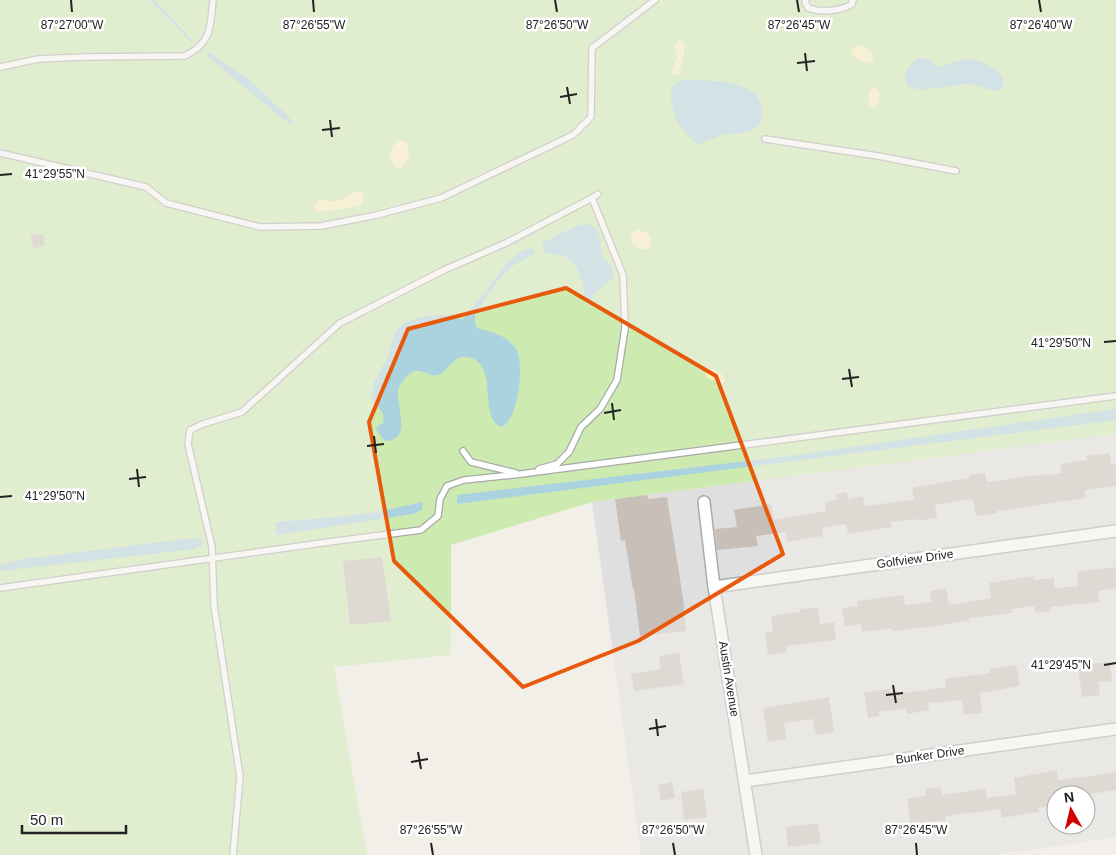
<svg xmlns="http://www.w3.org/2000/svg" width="1116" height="855" font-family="Helvetica,sans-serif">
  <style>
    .residential { fill: #e0dfdf; fill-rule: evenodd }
    .grass { fill: #cdebb0 }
    .sand { fill: #fff1ba }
    .water { fill: #aad3df }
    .building { fill: #c7bfb8 }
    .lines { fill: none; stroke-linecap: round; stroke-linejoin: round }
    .lane-casing { stroke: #a9a9a9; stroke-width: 8 }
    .street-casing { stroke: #a9a9a9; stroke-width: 14 }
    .lane { stroke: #fff; stroke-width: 5.5 }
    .street { stroke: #fff; stroke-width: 11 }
    .marked { fill: none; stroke: #e8590c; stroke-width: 4; stroke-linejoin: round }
    .ticks { fill: none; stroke: #222; stroke-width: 2 }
    .labels { text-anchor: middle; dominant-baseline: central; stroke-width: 5; stroke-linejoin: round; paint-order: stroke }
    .street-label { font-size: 12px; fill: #222; stroke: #fff }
    .ticks-label { font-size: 12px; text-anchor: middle; fill: #222; stroke: #fff; stroke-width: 5; stroke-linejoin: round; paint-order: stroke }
  </style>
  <rect width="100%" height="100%" fill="#f2efe9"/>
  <path class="residential" d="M1116,434V837L995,855H641L592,502ZM1056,795H1086V825H1056Z"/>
  <polygon class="grass" points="0,0 1116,0 1116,434 592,502 451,545 451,655 334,667 367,855 0,855"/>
  <g class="sand">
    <path d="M679,41C681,41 682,41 683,42C687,46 681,66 680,72L679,74L675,75L673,74L672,71L677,57L675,49V44Z"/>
    <path d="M857,45C866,46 874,52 873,62C865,67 859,59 852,54L851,49Z"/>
    <path d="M873,87L877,88L880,95L877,105L873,108L870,106C867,100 868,91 873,87Z"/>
    <path d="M398,141H405C412,150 410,161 401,168L395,167L390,159C390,153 392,144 398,141Z"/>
    <path d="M358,192H362L364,197L361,205L357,207L317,212L314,209V205C323,195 329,203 338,201C343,200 346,196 350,194C351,194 357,192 358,192Z"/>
    <path d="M639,230C647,231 653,238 651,247C637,256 620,234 639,230Z"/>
    <path d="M707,368C715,369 723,372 725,381L722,384H720L706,377L705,372Z"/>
  </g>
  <g class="water">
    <polygon points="149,0 154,0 193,41 192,43"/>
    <polygon points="210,53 248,79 289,117 292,122 291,124 284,120 208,57 207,54"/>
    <path d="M918,58L930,59L935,66C944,68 950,63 958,61C972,56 985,62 996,70C1002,75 1004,78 1003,87L999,90L994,91L976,85L964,84L920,90L908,86C902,75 908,65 918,58Z"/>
    <path d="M688,79C704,81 724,80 739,85C743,87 749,89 753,92C765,103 767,124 750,131C742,134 732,133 723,135C714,137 706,143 697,144C690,138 683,131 678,123C674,115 667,92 674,85C678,81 683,80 688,79Z"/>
    <path d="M588,224C604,231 598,239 602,254C605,265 616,263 613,278L593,294L591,300L588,303L586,301C584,285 580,264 564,256C558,254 550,254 544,252L542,245L543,243C557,235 571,227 588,224Z"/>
    <path d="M532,248L534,249L535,253L511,267L497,282L475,314V322L477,328C490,332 503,334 512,344C514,346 515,348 517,350C524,367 519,417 502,427C476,419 502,358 464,357C454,356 449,370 440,374C431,379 424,369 415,371C411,372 408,375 405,378C402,382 399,385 398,391C396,406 413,441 385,441L376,430L378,426L383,423C387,409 370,405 372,392C373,380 383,367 388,356C391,348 392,338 397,330C406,317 433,314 448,316C453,317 458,319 463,319C472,308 481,297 490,286C501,272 513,251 532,248Z"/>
    <polygon points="1116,409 1116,420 457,504 457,495 782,457"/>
    <polygon points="423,502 422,510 413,514 277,535 275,522 316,519 372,513"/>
    <polygon points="194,538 201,539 203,544 195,549 0,571 0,565 24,559"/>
  </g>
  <g class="building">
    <polygon points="43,234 45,246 33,248 31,235"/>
    <polygon points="1109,453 1111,464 1116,463 1116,486 1085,490 1086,498 997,511 997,513 976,516 973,499 935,505 937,518 917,521 917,519 891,522 892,527 848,534 846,524 822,528 823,536 787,542 786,532 756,536 758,546 717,550 715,529 737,527 734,510 771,504 774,520 826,511 825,502 837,500 836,494 847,492 848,499 863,496 864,506 914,500 912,488 969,478 969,475 985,473 987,482 1037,475 1037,476 1062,473 1060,464 1087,460 1086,456"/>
    <polygon points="647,495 648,499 667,497 683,598 686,631 640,636 634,589 633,589 625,540 621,541 615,499"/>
    <polygon points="382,557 391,621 350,625 343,561"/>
    <polygon points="1116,567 1116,588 1098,591 1099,602 1051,607 1051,611 1035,613 1034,606 1011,609 1012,613 969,618 970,620 936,626 892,631 892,628 862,632 861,624 845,627 842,608 858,606 857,601 904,595 905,605 931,602 930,591 946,588 949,605 991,598 989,583 1033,576 1033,580 1054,578 1055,588 1078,586 1077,572"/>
    <polygon points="818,607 820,624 834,622 836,640 786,646 787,652 768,655 765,632 773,631 771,616 800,612 800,609"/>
    <polygon points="679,653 684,684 634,691 631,674 661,669 659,656"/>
    <polygon points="1110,662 1112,681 1098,682 1100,695 1082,697 1078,665"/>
    <polygon points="1016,665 1020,686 980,693 982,713 964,715 962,700 928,703 929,710 907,714 906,708 879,712 879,716 868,718 864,693 890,689 891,695 946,687 945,679 990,673 990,669"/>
    <polygon points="829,697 834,732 816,735 813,719 784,723 787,739 768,742 763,708"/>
    <polygon points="1057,770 1058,780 1077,777 1077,778 1116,772 1116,790 1084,795 1056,795 1056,805 1038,808 1039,812 1002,818 1000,809 945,816 946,820 911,825 907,799 926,796 925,789 940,787 942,795 985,789 987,798 1016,794 1014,778"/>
    <polygon points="672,782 675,798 661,801 658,785"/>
    <polygon points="703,789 707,817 684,820 681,792"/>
    <polygon points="818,823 821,843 788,847 786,827"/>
  </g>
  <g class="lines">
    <defs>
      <g id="lane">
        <path d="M806,0L805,2L808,8C821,13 841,11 852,4L853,0"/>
        <path d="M0,67L38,59L84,57L185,56C212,42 210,28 213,0"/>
        <polyline points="765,139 878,156 956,171"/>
        <polyline points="0,153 146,187 166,203 260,227 321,226 377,215 441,198 573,135 591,117 592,48 655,0"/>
        <polyline points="463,451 471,462 516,473"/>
        <polyline points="539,469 557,464 569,452 581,427 600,409 617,380 625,328 623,275 592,198 598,194"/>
        <polyline points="0,588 336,541 421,530 438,516 440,499 447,486 464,480 521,474 1116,396"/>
        <polyline points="233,855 240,777 214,605 212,547 188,444 190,430 203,424 242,412 340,323 444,270 506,243 592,198"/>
      </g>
      <g id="street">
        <polyline points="704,502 714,587 756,855"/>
        <polyline points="714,587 1116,531"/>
        <polyline points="745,781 1116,729"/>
      </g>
    </defs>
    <use href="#lane" class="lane-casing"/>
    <use href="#street" class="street-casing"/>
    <use href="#lane" class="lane"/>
    <use href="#street" class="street"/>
  </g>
  <path d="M0 0H1116V855H0ZM566,288L716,376L783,554L638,641L523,687L394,561L369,422L408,329Z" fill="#f2efe9" fill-opacity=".55" fill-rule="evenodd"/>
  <path class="marked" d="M566,288L716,376L783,554L638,641L523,687L394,561L369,422L408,329Z"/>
  <path class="ticks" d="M71,0L72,12M313,0L314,12M555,0L557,12M797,0L799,12M1039,0L1041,12M805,53L807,71M797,63L815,61M567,87L570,104M560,97L577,94M330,120L332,137M322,130L340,128M0,175L12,174M1104,342L1116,341M849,369L852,387M842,379L859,377M612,403L614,420M604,413L621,410M374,436L376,453M367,446L384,444M137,469L139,487M129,479L146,477M0,497L12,496M1104,665L1116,663M893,685L896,703M886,695L903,693M656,719L658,736M649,729L666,726M418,752L421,769M411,762L428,759M431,843L433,855M673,843L675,855M916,843L917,855"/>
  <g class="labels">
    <g class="street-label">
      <text transform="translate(915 559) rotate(-8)">Golfview Drive</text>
      <text transform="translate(729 679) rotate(81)">Austin Avenue</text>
      <text transform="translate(930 755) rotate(-8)">Bunker Drive</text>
    </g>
  </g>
  <g class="ticks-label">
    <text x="72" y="29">87°27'00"W</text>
    <text x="314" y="29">87°26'55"W</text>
    <text x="557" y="29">87°26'50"W</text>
    <text x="799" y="29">87°26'45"W</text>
    <text x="1041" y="29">87°26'40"W</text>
    <text x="55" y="178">41°29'55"N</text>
    <text x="1061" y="347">41°29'50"N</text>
    <text x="55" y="500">41°29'50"N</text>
    <text x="1061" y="669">41°29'45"N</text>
    <text x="431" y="834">87°26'55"W</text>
    <text x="673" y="834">87°26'50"W</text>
    <text x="916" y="834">87°26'45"W</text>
  </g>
  <g transform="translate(1071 810) rotate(352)"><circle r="24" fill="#ffffff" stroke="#a7a7a7"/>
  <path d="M0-4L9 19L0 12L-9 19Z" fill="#d40000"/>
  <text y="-8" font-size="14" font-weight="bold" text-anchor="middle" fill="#222222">N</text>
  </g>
  <path d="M22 825v8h104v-8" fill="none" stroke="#222222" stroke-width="2.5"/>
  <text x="30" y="825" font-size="15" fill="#222222" stroke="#ffffff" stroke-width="4" paint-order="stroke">50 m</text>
</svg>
